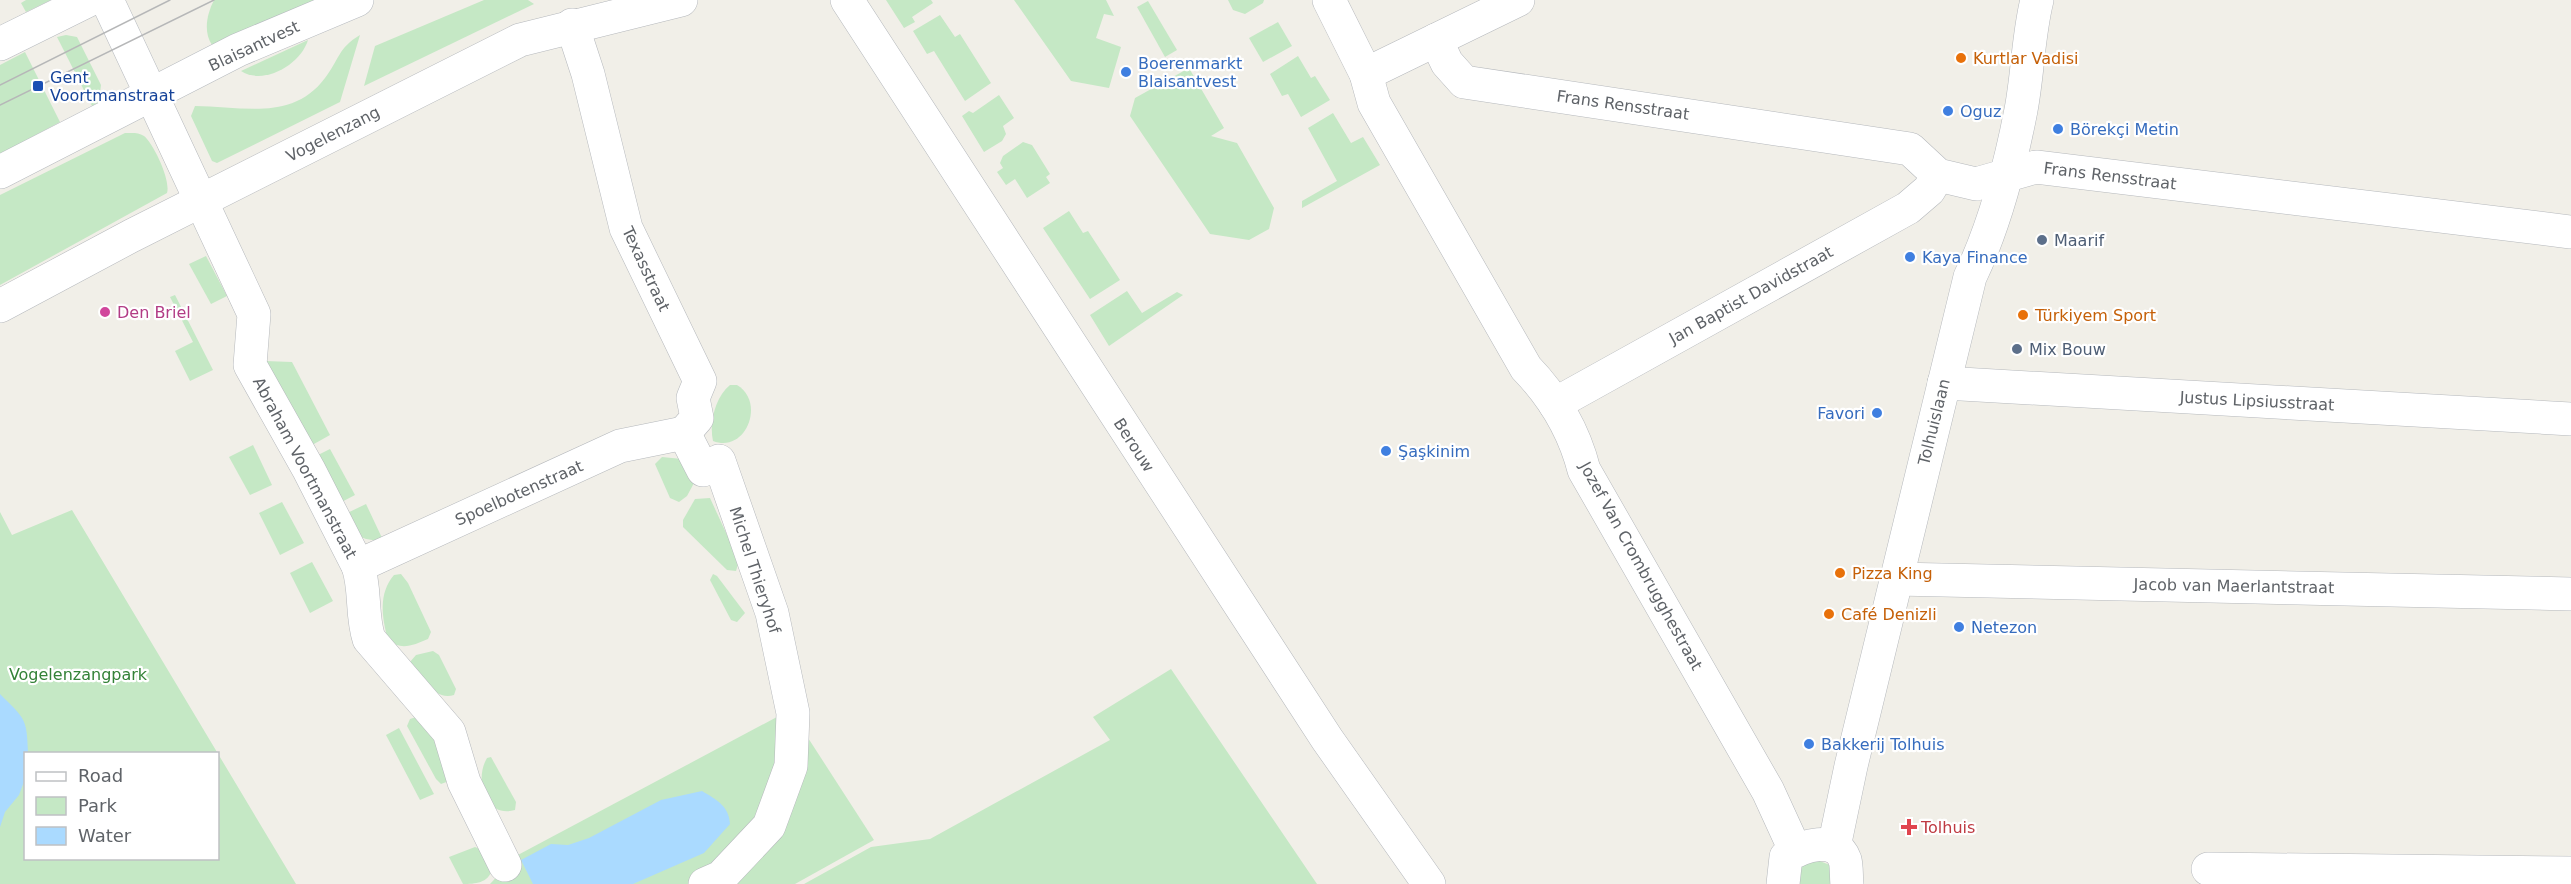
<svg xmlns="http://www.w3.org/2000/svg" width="2571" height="884" font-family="'DejaVu Sans',sans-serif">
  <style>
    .green { fill: #c5e8c5; fill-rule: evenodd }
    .water { fill: #aadaff }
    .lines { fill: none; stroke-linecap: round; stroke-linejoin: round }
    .minor-casing { stroke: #b5b8bc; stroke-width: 34 }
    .tertiary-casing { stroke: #b5b8bc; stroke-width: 34 }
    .secondary-casing { stroke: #b6babf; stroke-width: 34 }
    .minor { stroke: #fff; stroke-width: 33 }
    .tertiary { stroke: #fff; stroke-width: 33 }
    .secondary { stroke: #fff; stroke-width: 33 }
    .tram { stroke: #b6b7b8; stroke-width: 1.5 }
    .food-dot { fill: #e8710a; stroke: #fff; stroke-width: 2 }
    .shop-dot { fill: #3f7fe0; stroke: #fff; stroke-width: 2 }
    .transit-dot { fill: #1a4fb4; stroke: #fff; stroke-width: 2 }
    .service-dot { fill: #5c6f8a; stroke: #fff; stroke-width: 2 }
    .hotel-dot { fill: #d1479c; stroke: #fff; stroke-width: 2 }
    .health-dot { fill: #e0444e; stroke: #fff; stroke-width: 2 }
    .labels { text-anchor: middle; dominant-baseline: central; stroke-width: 4.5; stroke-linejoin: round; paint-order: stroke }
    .street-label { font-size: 16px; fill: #5f6368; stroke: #fff }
    .food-label { font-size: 16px; fill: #c56008; stroke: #fff; text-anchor: start }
    .shop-label { font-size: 16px; fill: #366cbe; stroke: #fff; text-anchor: start }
    .transit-label { font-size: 16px; fill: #164399; stroke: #fff; text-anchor: start }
    .service-label { font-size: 16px; fill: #4e5e75; stroke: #fff; text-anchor: start }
    .hotel-label { font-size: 16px; fill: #b23c85; stroke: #fff; text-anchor: start }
    .park-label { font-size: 16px; fill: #348238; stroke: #fff }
    .health-label { font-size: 16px; fill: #be3a42; stroke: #fff; text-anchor: start }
  </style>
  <rect width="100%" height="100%" fill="#f1efe8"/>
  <g class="green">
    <polygon points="26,0 51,0 26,12 21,3"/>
    <path d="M214,0H319L212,45C203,31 207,14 214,0Z"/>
    <polygon points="484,0 528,0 534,4 364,86 375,46"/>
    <polygon points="886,0 931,0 933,3 912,17 915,22 904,28"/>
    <polygon points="1014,0 1106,0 1114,16 1104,14 1096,38 1121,47 1109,88 1071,81"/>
    <polygon points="1228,0 1264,0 1263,3 1245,14 1233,10"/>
    <polygon points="1148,1 1177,50 1165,57 1137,7"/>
    <polygon points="940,15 955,37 960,34 991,83 965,101 934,51 927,54 913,31"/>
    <polygon points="1278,22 1292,46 1263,62 1249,38"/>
    <polygon points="66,35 77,37 101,85 99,102 92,106 57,37"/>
    <path d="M360,35L340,102L217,163L212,161L191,116L195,106C242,106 292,122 325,78C339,60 338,48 360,35Z"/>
    <path d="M308,40C301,64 264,86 241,71Z"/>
    <polygon points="25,52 60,122 0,154 0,65"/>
    <polygon points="1298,56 1311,78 1315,76 1330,100 1301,117 1288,94 1282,96 1270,74"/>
    <polygon points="1189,68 1224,128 1211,136 1237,143 1274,208 1269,229 1249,240 1210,234 1130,116 1135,98"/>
    <polygon points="999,95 1014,118 1003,126 1006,134 1002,141 984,152 962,116 969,111 973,113"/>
    <polygon points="1333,113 1351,143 1363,137 1380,165 1302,208 1302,201 1337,181 1308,128"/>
    <path d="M125,133C132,133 138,132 144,136C154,144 171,181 167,193L0,285V195Z"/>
    <polygon points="1023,142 1032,145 1050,174 1046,177 1050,183 1027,198 1015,179 1006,185 997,172 1003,168 1000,163 1003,156"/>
    <polygon points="1069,211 1083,233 1088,231 1120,280 1090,299 1043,228"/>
    <polygon points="206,256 227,296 211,304 189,264"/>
    <polygon points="1127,291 1142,313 1177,292 1183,295 1109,346 1090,315"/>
    <polygon points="175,295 213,370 190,381 175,351 193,342 170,297"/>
    <polygon points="265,361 292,362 330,435 305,449"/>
    <path d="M730,385H737C766,402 746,454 713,441C709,423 715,397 730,385Z"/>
    <polygon points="253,445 272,485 250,495 229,457"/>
    <polygon points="330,449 355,495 334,506 310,459"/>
    <polygon points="662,457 682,459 694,483 687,496 679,502 670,498 655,464"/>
    <polygon points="710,498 739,561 736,571 727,570 683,527 683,520 695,499"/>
    <polygon points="282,502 304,543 280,555 259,513"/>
    <path d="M366,504L383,540C360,542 354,533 341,516Z"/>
    <path d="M72,510L296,884H0V512L12,535ZM26,754H218V858H26Z"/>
    <polygon points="312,562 333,601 310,613 290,573"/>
    <path d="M401,574L408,583L431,632L428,639C414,645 401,651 388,640C382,617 378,594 394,575Z"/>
    <polygon points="713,574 717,576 745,613 737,622 731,620 710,580"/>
    <path d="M433,651L439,655L456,689L454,695C434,701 419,676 410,662L416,655Z"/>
    <polygon points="1171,669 1317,884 804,884 871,847 930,839 1110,740 1093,717"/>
    <polygon points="790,710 874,840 795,884 490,884 516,856"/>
    <polygon points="419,716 429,722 449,781 441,784 436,779 407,726 410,719"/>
    <polygon points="399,728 434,794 420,800 386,735"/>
    <path d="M491,757L516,802L515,810C485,819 474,779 487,758Z"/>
    <path d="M475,847L482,850L492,870C488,883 475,884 463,884L449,857Z"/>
    <polygon points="1817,860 1830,865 1834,884 1793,884 1795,868"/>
  </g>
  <g class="water">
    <path d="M0,694C25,719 27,718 28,753L26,754L25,779L19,795L5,812L0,827Z"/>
    <path d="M702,791C717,800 729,806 730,824L704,853L633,884H533L521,860L551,844L568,845L589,838L661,800Z"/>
  </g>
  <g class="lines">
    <defs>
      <g id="minor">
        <polyline points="847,0 1327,739 1429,884"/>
        <path d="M1329,0L1366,74L1374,103L1526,368C1554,397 1574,431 1584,470L1768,791L1795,850"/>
        <polyline points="572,25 588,74 626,228 700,381 693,398 697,418 684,433"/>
        <polyline points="1436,40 1447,63 1464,82 1910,149 1938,175 1976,184 2036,167 2571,232"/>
        <polyline points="1366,74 1518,0"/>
        <path d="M152,96L254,314L250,365L309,470L358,566C366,589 361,615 369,639L449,732L464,782L505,865"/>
        <polyline points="0,306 131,236 520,40 681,0"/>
        <polyline points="1944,383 2571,419"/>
        <polyline points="1555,404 1908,208 1929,190 1938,175"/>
        <polyline points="684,433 703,470 719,461 772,613 793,713 791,766 769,826 721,877 705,884"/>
        <polyline points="358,566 620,446 684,433"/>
        <polyline points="1896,579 2571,594"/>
        <polyline points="2208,869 2571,873"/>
      </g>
      <g id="tertiary">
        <path d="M1834,847L1851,766L1970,277C1995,225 2010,167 2021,110C2028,73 2028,36 2037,0"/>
        <path d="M1783,884L1786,857C1802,846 1836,834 1845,860C1847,867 1846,877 1847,884"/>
      </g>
      <g id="secondary">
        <polyline points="107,0 152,96"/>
        <polyline points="0,44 89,0"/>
        <polyline points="0,172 238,50 357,0"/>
      </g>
    </defs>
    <use href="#minor" class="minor-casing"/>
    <use href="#tertiary" class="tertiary-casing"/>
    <use href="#secondary" class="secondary-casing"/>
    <use href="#minor" class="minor"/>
    <use href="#tertiary" class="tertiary"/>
    <use href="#secondary" class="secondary"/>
    <g class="tram">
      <polyline points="0,85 170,0"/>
      <polyline points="0,105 214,0"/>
    </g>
  </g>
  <g class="food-dot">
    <circle cx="1961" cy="58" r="6"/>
    <circle cx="2023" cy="315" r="6"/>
    <circle cx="1840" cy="573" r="6"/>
    <circle cx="1829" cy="614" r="6"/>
  </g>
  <g class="shop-dot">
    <circle cx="1126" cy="72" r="6"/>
    <circle cx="1948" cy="111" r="6"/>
    <circle cx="2058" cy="129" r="6"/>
    <circle cx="1910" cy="257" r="6"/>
    <circle cx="1877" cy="413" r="6"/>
    <circle cx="1386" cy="451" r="6"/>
    <circle cx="1959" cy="627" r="6"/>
    <circle cx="1809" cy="744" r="6"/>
  </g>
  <rect class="transit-dot" x="32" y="80" width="12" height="12" rx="3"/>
  <g class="service-dot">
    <circle cx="2042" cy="240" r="6"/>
    <circle cx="2017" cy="349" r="6"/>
  </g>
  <circle class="hotel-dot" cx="105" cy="312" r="6"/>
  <path class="health-dot" d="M1906 818h6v6h6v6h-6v6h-6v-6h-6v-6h6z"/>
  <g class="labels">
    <g class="street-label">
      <text transform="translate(254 46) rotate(-25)">Blaisantvest</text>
      <text transform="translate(1623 105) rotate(8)">Frans Rensstraat</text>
      <text transform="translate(333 134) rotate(-27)">Vogelenzang</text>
      <text transform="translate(2110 176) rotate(7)">Frans Rensstraat</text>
      <text transform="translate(646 269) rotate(65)">Texasstraat</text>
      <text transform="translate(1751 295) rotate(-29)">Jan Baptist Davidstraat</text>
      <text transform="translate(2257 401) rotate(3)">Justus Lipsiusstraat</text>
      <text transform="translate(1934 422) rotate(-76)">Tolhuislaan</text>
      <text transform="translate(1134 445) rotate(57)">Berouw</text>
      <text transform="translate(305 468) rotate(62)">Abraham Voortmanstraat</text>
      <text transform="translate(519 493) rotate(-24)">Spoelbotenstraat</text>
      <text transform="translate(1641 566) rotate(61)">Jozef Van Crombrugghestraat</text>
      <text transform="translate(755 570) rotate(72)">Michel Thieryhof</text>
      <text transform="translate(2234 586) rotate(1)">Jacob van Maerlantstraat</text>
    </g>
    <g class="food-label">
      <text x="1973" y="58">Kurtlar Vadisi</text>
      <text x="2035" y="315">Türkiyem Sport</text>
      <text x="1852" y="573">Pizza King</text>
      <text x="1841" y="614">Café Denizli</text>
    </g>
    <g class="shop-label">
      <text x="1138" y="63">Boerenmarkt<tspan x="1138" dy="18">Blaisantvest</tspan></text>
      <text x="1960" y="111">Oguz</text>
      <text x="2070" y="129">Börekçi Metin</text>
      <text x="1922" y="257">Kaya Finance</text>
      <text x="1865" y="413" text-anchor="end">Favori</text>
      <text x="1398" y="451">Şaşkinim</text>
      <text x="1971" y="627">Netezon</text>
      <text x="1821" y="744">Bakkerij Tolhuis</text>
    </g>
    <g class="transit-label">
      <text x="50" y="77">Gent<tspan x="50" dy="18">Voortmanstraat</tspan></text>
    </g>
    <g class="service-label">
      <text x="2054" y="240">Maarif</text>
      <text x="2029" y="349">Mix Bouw</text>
    </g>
    <g class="hotel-label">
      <text x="117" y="312">Den Briel</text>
    </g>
    <g class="park-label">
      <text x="78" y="674">Vogelenzangpark</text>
    </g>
    <g class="health-label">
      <text x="1921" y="827">Tolhuis</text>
    </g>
  </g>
  <rect x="24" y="752" width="195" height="108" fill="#ffffff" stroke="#bfc1c3" stroke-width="1.5"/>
  <rect x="36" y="772" width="30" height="9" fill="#ffffff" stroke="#bfc1c3" stroke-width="1.5"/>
  <text x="78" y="782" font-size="18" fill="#5f6368">Road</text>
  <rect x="36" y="797" width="30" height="18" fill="#c5e8c5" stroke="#bfc1c3" stroke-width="1.5"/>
  <text x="78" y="812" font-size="18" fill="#5f6368">Park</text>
  <rect x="36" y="827" width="30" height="18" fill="#aadaff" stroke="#bfc1c3" stroke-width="1.5"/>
  <text x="78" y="842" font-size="18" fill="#5f6368">Water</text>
</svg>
